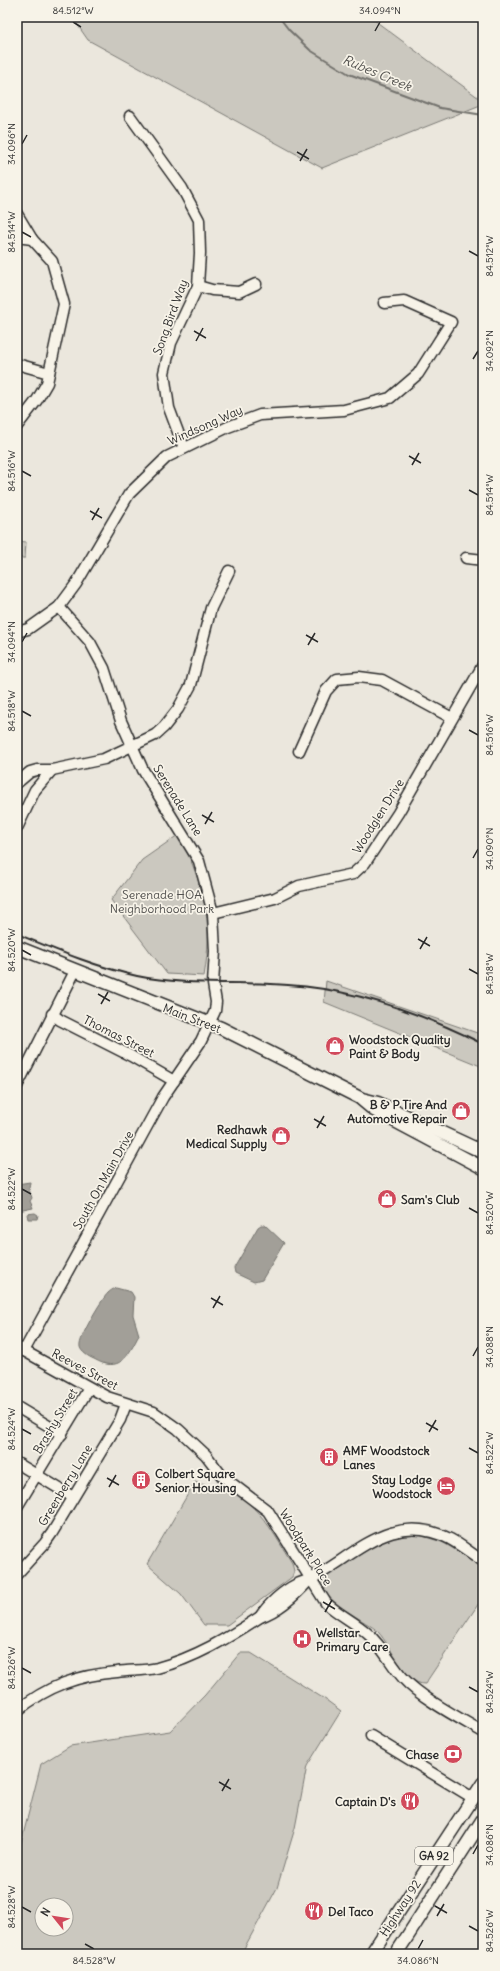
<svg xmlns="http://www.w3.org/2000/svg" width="500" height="1971" font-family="Delius,sans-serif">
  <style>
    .green { fill: #cbc8bf; stroke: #7b7a75; fill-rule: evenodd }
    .water { fill: #a29f98; stroke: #72716c }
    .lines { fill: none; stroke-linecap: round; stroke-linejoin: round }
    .stream { stroke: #72716c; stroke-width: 2 }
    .minor-casing { stroke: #2b2b2b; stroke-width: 13 }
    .major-casing { stroke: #2b2b2b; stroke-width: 15 }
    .minor { stroke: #f7f3e8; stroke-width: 10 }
    .major { stroke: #f7f3e8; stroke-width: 12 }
    .rail { stroke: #2b2b2b; stroke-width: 2 }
    .ticks { fill: none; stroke: #2b2b2b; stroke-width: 1.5 }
    .labels { text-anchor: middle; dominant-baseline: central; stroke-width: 3.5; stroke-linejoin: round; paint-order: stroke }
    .shield { fill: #f7f3e8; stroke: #686764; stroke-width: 1 }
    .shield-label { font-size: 11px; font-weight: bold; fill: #2b2b2b }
    .street-label { font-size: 12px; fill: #2b2b2b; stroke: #f7f3e8 }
    .park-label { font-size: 12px; fill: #535250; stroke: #f7f3e8 }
    .poi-label { font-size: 12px; font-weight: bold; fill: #2b2b2b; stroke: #f7f3e8; text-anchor: start }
    .water-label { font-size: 13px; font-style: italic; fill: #555451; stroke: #f7f3e8 }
    .neatline { fill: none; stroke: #2b2b2b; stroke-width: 1.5 }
    .ticks-label { font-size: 10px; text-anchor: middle; fill: #2b2b2b }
  </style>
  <rect width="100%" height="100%" fill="#ebe7dd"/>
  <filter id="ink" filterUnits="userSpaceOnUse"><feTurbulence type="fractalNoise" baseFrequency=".025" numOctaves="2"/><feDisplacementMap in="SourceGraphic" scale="8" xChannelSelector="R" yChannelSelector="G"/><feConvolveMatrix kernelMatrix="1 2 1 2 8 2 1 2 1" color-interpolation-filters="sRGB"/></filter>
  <g filter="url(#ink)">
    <g class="green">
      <polygon points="72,17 370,17 483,101 483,104 322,168 88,40"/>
      <polygon points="17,541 26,542 25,558 17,558"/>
      <path d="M178,835C196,867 208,902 208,939C208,951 206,964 204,976L167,974L111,900L142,860Z"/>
      <polygon points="326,981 483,1035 483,1067 324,1002"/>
      <path d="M195,1482L227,1492L230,1489C263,1511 272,1531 292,1563L294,1571L292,1577L227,1625H204L181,1594L147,1564Z"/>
      <path d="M419,1535L442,1542L483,1566V1597L425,1684C404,1685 390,1641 375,1629C365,1621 309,1593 323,1577L379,1543L394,1537Z"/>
      <path d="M240,1653H251L326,1700L341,1711L307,1766L295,1828L277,1888L241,1954H17V1859L41,1764L70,1746L170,1731L205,1695ZM42,1905H66V1929H42Z"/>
    </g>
    <g class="water">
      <polygon points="30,1182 29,1189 32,1198 30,1201 33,1208 18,1211 17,1184"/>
      <polygon points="35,1213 38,1215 37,1219 28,1219 27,1214"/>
      <polygon points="261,1225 265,1225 284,1243 262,1280 254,1282 235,1273 234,1268 258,1227"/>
      <path d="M116,1288L131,1292L134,1297L133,1315L139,1335C128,1356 120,1374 94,1359C89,1357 81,1352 80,1347C78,1339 101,1300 108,1293C110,1291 113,1289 116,1288Z"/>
    </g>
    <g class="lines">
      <polyline class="stream" points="279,17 289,30 310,50 349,74 440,108 483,115"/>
      <defs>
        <g id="minor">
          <polyline points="130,116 182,188 199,220 200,253 198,286 171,343 164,373 169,408 184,448"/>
          <polyline points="17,214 32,239 52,261 64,304 47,383 37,400 17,426"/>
          <polyline points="17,237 32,239"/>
          <polyline points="198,286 212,290 239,292 256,284"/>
          <polyline points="17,364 49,373"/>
          <polyline points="466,558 483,560"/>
          <polyline points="17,632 28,629 59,607 76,584 129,494 167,457 228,427 260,415 344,410 390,398 418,374 451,322 404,301 384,303"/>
          <polyline points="299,751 326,691 337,679 359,677 382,680 452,718"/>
          <polyline points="17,783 30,772 37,770 52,770 104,759 155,735 164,727 178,709 191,685 211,608 229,571"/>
          <polyline points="17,828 35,790 52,770"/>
          <polyline points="213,913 275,898 299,886 353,874 365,863 398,813 483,665"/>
          <polyline points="52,1014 60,1020 131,1056 174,1081"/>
          <polyline points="17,1086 75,971"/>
          <path d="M17,1347L107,1397L154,1412L178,1429L206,1455L222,1476L268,1511L326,1603C339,1615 355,1622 368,1634C383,1647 391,1665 404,1679C421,1698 461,1719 483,1732"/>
          <polyline points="24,1351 163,1097 201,1041 215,1011 216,1002 213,984 215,951 213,913 199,861 143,770 121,721 104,668 90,642 59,607"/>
          <polyline points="17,1407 62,1434"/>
          <polyline points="17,1463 73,1497"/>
          <polyline points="17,1507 89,1388"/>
          <polyline points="17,1574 45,1543 52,1533 120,1420 126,1404"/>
          <path d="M260,1617C268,1604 283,1591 297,1584C301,1582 306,1581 311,1579C357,1554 393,1510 450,1539C461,1545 472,1554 483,1561"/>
          <path d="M17,1711C47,1686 79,1675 117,1672C131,1670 144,1671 157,1668C195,1658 228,1638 260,1617C280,1610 297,1594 310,1579"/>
          <polyline points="371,1736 473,1798"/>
        </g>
        <g id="major">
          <polyline points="17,947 221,1028 362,1099 378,1103 483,1152"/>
          <polyline points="362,1100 374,1110 483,1168"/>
          <polyline points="371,1954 483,1783"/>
          <polyline points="396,1954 483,1819"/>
        </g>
      </defs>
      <use href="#minor" class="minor-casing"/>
      <use href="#major" class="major-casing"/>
      <use href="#minor" class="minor"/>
      <use href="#major" class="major"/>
      <path class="rail" d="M17,934C56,950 96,967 137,976C187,986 237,981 288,985C355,989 423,1014 483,1044"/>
    </g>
  </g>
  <path class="ticks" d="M73,22L81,27M375,31L380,22M22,144L27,135M297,152L309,159M300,161L307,149M22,232L31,237M469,251L478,256M194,331L206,338M196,341L203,328M473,359L478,351M409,456L421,463M412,465L419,453M22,471L31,476M469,490L478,495M90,511L102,518M92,520L99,508M306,635L318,642M22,642L27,633M308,645L315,633M22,711L31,716M469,730L478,735M202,815L214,822M205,824L212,812M473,858L478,849M418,939L430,946M420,949L427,937M22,950L31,955M469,969L478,974M98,994L110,1001M101,1004L108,992M314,1119L326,1126M317,1128L324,1116M22,1189L31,1194M469,1208L478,1213M211,1298L223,1305M213,1308L220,1296M473,1356L478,1347M426,1423L438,1430M22,1429L31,1434M429,1432L436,1420M469,1448L478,1453M107,1478L119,1485M109,1487L116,1475M323,1602L335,1609M325,1612L332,1600M22,1668L31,1673M469,1687L478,1692M219,1782L231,1789M222,1791L229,1779M473,1854L478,1845M435,1906L447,1913M22,1907L31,1912M437,1916L444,1904M469,1926L478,1931M85,1944L94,1949M418,1949L423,1940"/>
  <defs>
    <symbol id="shop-disc" viewBox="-11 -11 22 22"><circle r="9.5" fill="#d1495b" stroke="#f7f3e8"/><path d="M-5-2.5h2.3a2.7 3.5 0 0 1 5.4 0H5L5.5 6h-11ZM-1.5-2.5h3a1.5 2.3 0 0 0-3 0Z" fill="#fff"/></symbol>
    <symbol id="building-disc" viewBox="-11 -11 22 22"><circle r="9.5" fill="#d1495b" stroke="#f7f3e8"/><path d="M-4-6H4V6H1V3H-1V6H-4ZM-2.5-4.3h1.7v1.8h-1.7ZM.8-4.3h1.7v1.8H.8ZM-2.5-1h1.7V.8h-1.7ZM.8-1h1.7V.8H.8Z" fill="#fff"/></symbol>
    <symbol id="hotel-disc" viewBox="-11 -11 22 22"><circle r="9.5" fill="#d1495b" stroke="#f7f3e8"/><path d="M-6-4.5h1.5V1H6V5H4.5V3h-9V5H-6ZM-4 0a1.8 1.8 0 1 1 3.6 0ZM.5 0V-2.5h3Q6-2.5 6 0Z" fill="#fff"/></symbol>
    <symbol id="hospital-disc" viewBox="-11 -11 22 22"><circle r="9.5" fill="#d1495b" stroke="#f7f3e8"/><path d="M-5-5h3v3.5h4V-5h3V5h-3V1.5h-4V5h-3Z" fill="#fff"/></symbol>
    <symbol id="bank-disc" viewBox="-11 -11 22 22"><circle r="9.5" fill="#d1495b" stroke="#f7f3e8"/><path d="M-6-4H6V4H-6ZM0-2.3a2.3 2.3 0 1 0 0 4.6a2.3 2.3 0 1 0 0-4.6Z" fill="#fff"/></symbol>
    <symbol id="restaurant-disc" viewBox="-11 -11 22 22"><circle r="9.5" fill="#d1495b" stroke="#f7f3e8"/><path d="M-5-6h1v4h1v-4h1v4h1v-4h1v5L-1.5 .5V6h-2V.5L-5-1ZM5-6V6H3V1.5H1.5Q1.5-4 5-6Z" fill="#fff"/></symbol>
  </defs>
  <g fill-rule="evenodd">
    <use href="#shop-disc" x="324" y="1035" width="22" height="22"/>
    <use href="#shop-disc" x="450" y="1100" width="22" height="22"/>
    <use href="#shop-disc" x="270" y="1125" width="22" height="22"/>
    <use href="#shop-disc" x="376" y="1188" width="22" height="22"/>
    <use href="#building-disc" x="318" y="1446" width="22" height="22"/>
    <use href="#building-disc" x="130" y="1469" width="22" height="22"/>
    <use href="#hotel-disc" x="435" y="1475" width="22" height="22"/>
    <use href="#hospital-disc" x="291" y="1628" width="22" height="22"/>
    <use href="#bank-disc" x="442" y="1743" width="22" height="22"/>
    <use href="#restaurant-disc" x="399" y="1790" width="22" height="22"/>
    <use href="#restaurant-disc" x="303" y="1900" width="22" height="22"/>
  </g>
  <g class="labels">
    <rect class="shield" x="415" y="1847" width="38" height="18" rx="3"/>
    <g class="shield-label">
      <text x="434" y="1856">GA 92</text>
    </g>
    <g class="street-label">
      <text transform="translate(170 317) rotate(-70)">Song Bird Way</text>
      <text transform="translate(205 425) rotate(-24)">Windsong Way</text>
      <text transform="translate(178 800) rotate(58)">Serenade Lane</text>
      <text transform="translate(378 816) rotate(-58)">Woodglen Drive</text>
      <text transform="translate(192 1018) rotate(21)">Main Street</text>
      <text transform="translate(119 1036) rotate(27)">Thomas Street</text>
      <text transform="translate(103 1180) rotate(-61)">South On Main Drive</text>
      <text transform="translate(85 1369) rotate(28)">Reeves Street</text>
      <text transform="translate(55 1421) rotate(-59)">Brashy Street</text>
      <text transform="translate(65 1485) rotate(-59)">Greenberry Lane</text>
      <text transform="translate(306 1547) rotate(58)">Woodpark Place</text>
      <text transform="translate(400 1908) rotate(-57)">Highway 92</text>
    </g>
    <g class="park-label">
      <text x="162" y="894">Serenade HOA<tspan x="162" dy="14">Neighborhood Park</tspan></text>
    </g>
    <g class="poi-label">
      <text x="349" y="1039">Woodstock Quality<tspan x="349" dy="14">Paint &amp; Body</tspan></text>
      <text x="447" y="1104" text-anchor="end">B &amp; P Tire And<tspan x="447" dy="14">Automotive Repair</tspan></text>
      <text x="267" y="1129" text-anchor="end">Redhawk<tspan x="267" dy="14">Medical Supply</tspan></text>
      <text x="401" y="1199">Sam's Club</text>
      <text x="343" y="1450">AMF Woodstock<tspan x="343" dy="14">Lanes</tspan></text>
      <text x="155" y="1473">Colbert Square<tspan x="155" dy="14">Senior Housing</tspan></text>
      <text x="432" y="1479" text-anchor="end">Stay Lodge<tspan x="432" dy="14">Woodstock</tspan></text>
      <text x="316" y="1632">Wellstar<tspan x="316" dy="14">Primary Care</tspan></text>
      <text x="439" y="1754" text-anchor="end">Chase</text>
      <text x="396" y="1801" text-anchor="end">Captain D's</text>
      <text x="328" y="1911">Del Taco</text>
    </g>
    <g class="water-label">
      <text transform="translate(377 73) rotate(23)">Rubes Creek</text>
    </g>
  </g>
  <rect width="500" height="1971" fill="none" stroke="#f7f3e8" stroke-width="44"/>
  <g transform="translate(54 1917) rotate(300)"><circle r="19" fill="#f7f3e8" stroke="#a5a39c"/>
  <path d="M0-3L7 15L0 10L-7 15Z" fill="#d1495b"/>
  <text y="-6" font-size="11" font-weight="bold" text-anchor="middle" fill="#2b2b2b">N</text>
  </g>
  <rect x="22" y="22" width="456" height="1927" class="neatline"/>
  <g class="ticks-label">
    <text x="73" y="14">84.512°W</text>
    <text x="380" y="14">34.094°N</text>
    <text transform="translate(11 144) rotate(-90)" y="4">34.096°N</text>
    <text transform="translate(11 232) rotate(-90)" y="4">84.514°W</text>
    <text transform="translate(489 256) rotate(-90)" y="4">84.512°W</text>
    <text transform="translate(489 351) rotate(-90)" y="4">34.092°N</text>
    <text transform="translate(11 471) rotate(-90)" y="4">84.516°W</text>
    <text transform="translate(489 495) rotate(-90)" y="4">84.514°W</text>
    <text transform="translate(11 642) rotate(-90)" y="4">34.094°N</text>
    <text transform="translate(11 711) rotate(-90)" y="4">84.518°W</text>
    <text transform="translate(489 735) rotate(-90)" y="4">84.516°W</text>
    <text transform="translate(489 849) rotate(-90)" y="4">34.090°N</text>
    <text transform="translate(11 950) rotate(-90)" y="4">84.520°W</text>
    <text transform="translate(489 974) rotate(-90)" y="4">84.518°W</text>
    <text transform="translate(11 1189) rotate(-90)" y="4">84.522°W</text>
    <text transform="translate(489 1213) rotate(-90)" y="4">84.520°W</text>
    <text transform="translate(489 1347) rotate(-90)" y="4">34.088°N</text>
    <text transform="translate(11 1429) rotate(-90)" y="4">84.524°W</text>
    <text transform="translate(489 1453) rotate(-90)" y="4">84.522°W</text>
    <text transform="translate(11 1668) rotate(-90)" y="4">84.526°W</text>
    <text transform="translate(489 1692) rotate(-90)" y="4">84.524°W</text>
    <text transform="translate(489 1845) rotate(-90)" y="4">34.086°N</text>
    <text transform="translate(11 1907) rotate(-90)" y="4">84.528°W</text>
    <text transform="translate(489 1931) rotate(-90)" y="4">84.526°W</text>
    <text x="94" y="1964">84.528°W</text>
    <text x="418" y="1964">34.086°N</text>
  </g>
</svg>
